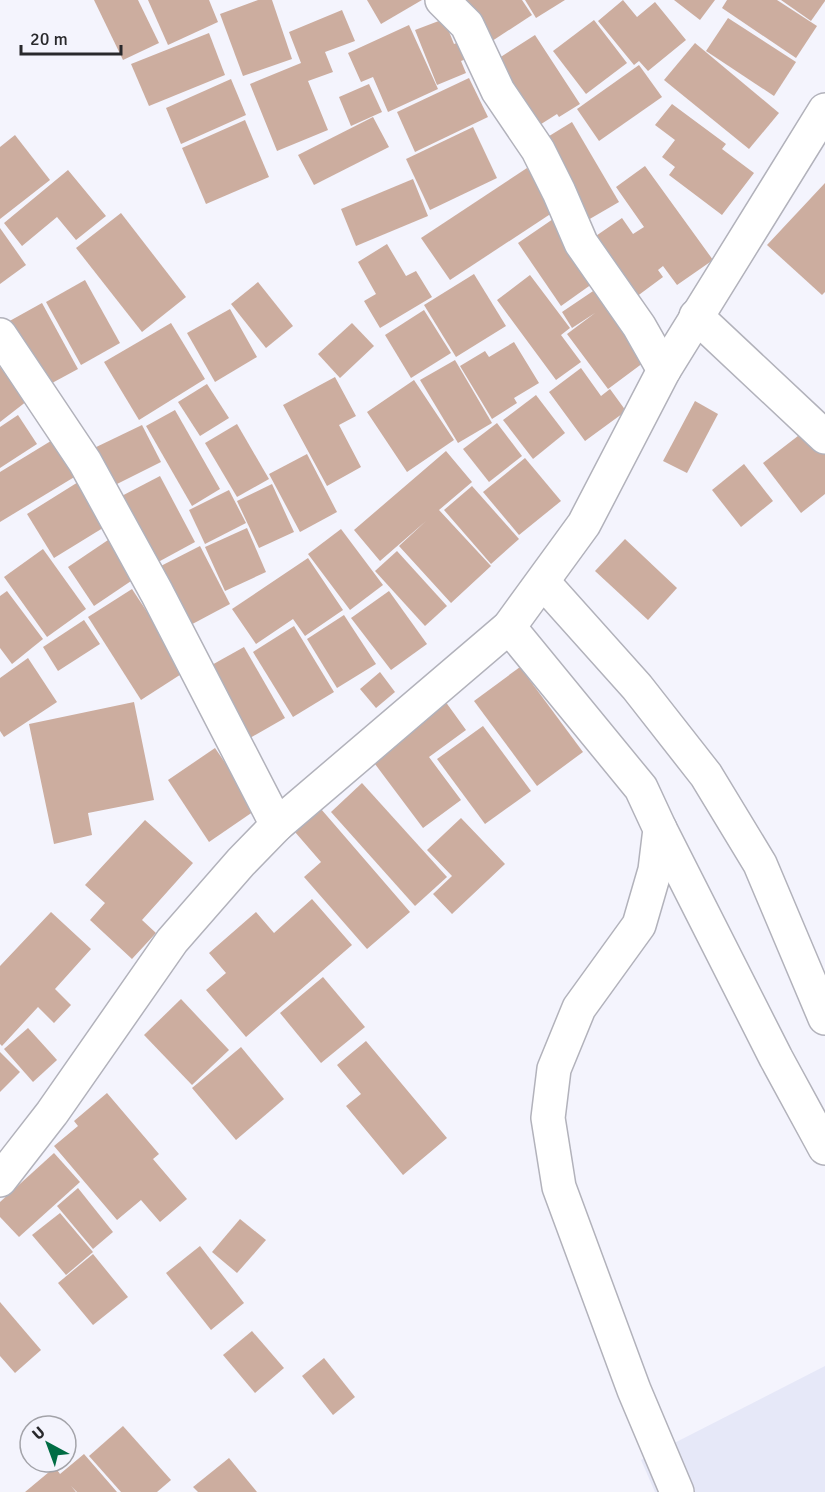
<svg xmlns="http://www.w3.org/2000/svg" width="825" height="1492" font-family="Signika,sans-serif">
  <style>
    .built { fill: #e6e8f8 }
    .building { fill: #ccad9f }
    .lines { fill: none; stroke-linecap: round; stroke-linejoin: round }
    .minor-casing { stroke: #b2b2bb; stroke-width: 36 }
    .minor { stroke: #fff; stroke-width: 33 }
  </style>
  <rect width="100%" height="100%" fill="#f4f4fd"/>
  <polygon class="built" points="825,1366 825,1492 655,1492 641,1460"/>
  <g class="building">
    <polygon points="94,0 138,0 159,43 123,60"/>
    <polygon points="148,0 209,0 218,22 168,45"/>
    <polygon points="258,0 272,0 292,59 243,76 220,14"/>
    <polygon points="367,0 422,0 381,24"/>
    <polygon points="452,0 522,0 532,15 483,47"/>
    <polygon points="525,0 565,0 536,18"/>
    <polygon points="623,0 637,17 655,2 686,40 648,71 639,61 634,65 598,21"/>
    <polygon points="674,0 715,0 700,20"/>
    <polygon points="727,0 777,0 817,26 796,58 722,8"/>
    <polygon points="781,0 825,0 825,1 811,21"/>
    <polygon points="342,10 355,41 325,52 333,72 308,81 328,130 277,151 250,84 301,63 289,32"/>
    <polygon points="728,18 796,62 774,96 706,51"/>
    <polygon points="444,19 454,44 469,38 476,55 461,61 466,73 437,85 415,30"/>
    <polygon points="594,20 627,63 586,94 553,51"/>
    <polygon points="409,25 438,89 388,112 373,77 361,82 348,53"/>
    <polygon points="209,33 225,75 149,106 131,64"/>
    <polygon points="535,35 580,104 559,117 557,114 538,126 496,60"/>
    <polygon points="695,43 779,113 749,149 664,80"/>
    <polygon points="639,65 662,97 599,141 577,109"/>
    <polygon points="469,78 488,117 415,152 397,112"/>
    <polygon points="231,79 246,115 181,144 166,108"/>
    <polygon points="369,84 382,112 351,126 339,97"/>
    <polygon points="672,104 726,144 722,149 754,173 722,215 669,175 675,167 662,157 675,140 655,125"/>
    <polygon points="373,117 389,147 314,185 298,155"/>
    <polygon points="245,120 269,177 206,204 182,148"/>
    <polygon points="572,122 619,202 588,220 541,141"/>
    <polygon points="473,127 497,178 430,210 406,159"/>
    <polygon points="15,135 50,180 0,219 0,147"/>
    <polygon points="645,166 713,260 677,285 663,266 658,270 663,277 632,300 590,240 622,218 633,234 644,227 616,187"/>
    <polygon points="527,168 555,211 450,280 421,238"/>
    <polygon points="68,170 106,216 76,240 57,217 22,246 4,223"/>
    <polygon points="413,179 428,216 356,246 341,209"/>
    <polygon points="825,183 825,292 822,295 767,245"/>
    <polygon points="121,213 186,297 142,332 76,248"/>
    <polygon points="556,217 599,279 561,306 518,243"/>
    <polygon points="0,228 26,265 0,284"/>
    <polygon points="387,244 406,276 416,271 432,297 380,328 364,301 376,294 358,262"/>
    <polygon points="474,274 506,326 456,357 424,305"/>
    <polygon points="530,275 570,328 561,335 581,362 556,380 497,300"/>
    <polygon points="85,280 120,343 81,365 46,302"/>
    <polygon points="258,282 293,326 266,348 231,304"/>
    <polygon points="605,283 647,360 608,389 567,334 595,313 572,328 562,312"/>
    <polygon points="42,303 78,369 41,389 6,323"/>
    <polygon points="230,309 257,357 215,382 187,333"/>
    <polygon points="424,310 451,353 411,378 385,335"/>
    <polygon points="171,323 205,379 139,420 104,362"/>
    <polygon points="352,323 374,346 340,378 318,354"/>
    <polygon points="514,342 539,383 514,398 517,403 492,419 460,366 485,351 489,357"/>
    <polygon points="455,360 492,423 458,443 420,380"/>
    <polygon points="0,367 27,401 0,422"/>
    <polygon points="581,368 601,396 610,389 626,411 585,441 549,392"/>
    <polygon points="335,377 356,416 339,425 361,467 327,486 283,405"/>
    <polygon points="414,380 454,440 407,472 367,412"/>
    <polygon points="207,384 229,418 200,436 178,402"/>
    <polygon points="536,395 565,433 533,459 503,420"/>
    <polygon points="695,401 718,414 687,473 663,461"/>
    <polygon points="175,410 220,489 192,506 146,426"/>
    <polygon points="18,415 37,444 0,468 0,427"/>
    <polygon points="497,423 522,456 489,482 463,449"/>
    <polygon points="237,424 269,479 237,497 205,443"/>
    <polygon points="142,425 161,462 109,488 90,450"/>
    <polygon points="807,429 825,452 825,494 801,513 763,463"/>
    <polygon points="59,436 81,473 0,522 0,472"/>
    <polygon points="446,451 472,482 439,510 491,566 451,603 399,546 426,521 380,561 354,530"/>
    <polygon points="307,454 337,512 300,532 269,474"/>
    <polygon points="525,458 561,501 519,535 483,492"/>
    <polygon points="744,464 773,501 741,527 712,490"/>
    <polygon points="160,476 195,542 149,567 114,500"/>
    <polygon points="83,479 111,523 54,558 27,514"/>
    <polygon points="272,484 294,532 259,548 237,501"/>
    <polygon points="472,486 519,539 491,564 444,510"/>
    <polygon points="229,490 246,523 205,544 189,510"/>
    <polygon points="247,528 266,572 225,591 205,547"/>
    <polygon points="341,529 383,585 350,610 308,554"/>
    <polygon points="111,538 137,577 94,606 68,567"/>
    <polygon points="625,539 677,588 648,620 595,571"/>
    <polygon points="200,546 230,604 183,629 153,570"/>
    <polygon points="43,549 86,609 47,637 4,577"/>
    <polygon points="397,551 447,606 425,626 375,571"/>
    <polygon points="308,558 343,610 305,636 293,619 256,644 232,609"/>
    <polygon points="132,589 186,671 141,700 88,617"/>
    <polygon points="7,591 43,639 12,664 0,648 0,596"/>
    <polygon points="389,591 427,644 391,670 351,618"/>
    <polygon points="344,615 376,664 337,688 307,639"/>
    <polygon points="84,620 100,644 58,671 43,647"/>
    <polygon points="294,626 334,692 293,717 253,652"/>
    <polygon points="244,647 285,718 250,738 210,666"/>
    <polygon points="28,658 57,702 4,737 0,731 0,678"/>
    <polygon points="520,667 583,752 537,786 474,701"/>
    <polygon points="380,672 395,692 376,708 360,689"/>
    <polygon points="445,701 466,730 429,757 461,800 423,828 369,756"/>
    <polygon points="134,702 154,800 88,813 92,835 54,844 29,724"/>
    <polygon points="483,726 531,791 485,824 437,759"/>
    <polygon points="215,748 257,809 209,842 168,780"/>
    <polygon points="362,783 447,877 415,906 331,812"/>
    <polygon points="321,809 410,912 367,949 304,877 321,862 295,832"/>
    <polygon points="461,818 505,864 452,914 433,894 452,876 427,850"/>
    <polygon points="145,820 193,863 142,920 156,933 132,959 90,920 105,903 85,885"/>
    <polygon points="312,899 352,945 246,1037 206,990 226,973 209,953 256,912 274,933"/>
    <polygon points="51,912 91,949 55,989 71,1005 54,1023 38,1007 2,1046 0,1044 0,966"/>
    <polygon points="323,977 365,1027 321,1063 280,1013"/>
    <polygon points="181,999 229,1050 192,1085 144,1035"/>
    <polygon points="28,1028 57,1060 33,1082 4,1049"/>
    <polygon points="366,1041 447,1138 403,1175 346,1106 361,1094 337,1065"/>
    <polygon points="241,1047 284,1099 236,1140 192,1088"/>
    <polygon points="0,1052 20,1072 0,1092"/>
    <polygon points="107,1093 159,1154 153,1159 187,1199 160,1222 141,1200 117,1220 54,1146 78,1126 74,1121"/>
    <polygon points="54,1153 80,1182 19,1237 0,1217 0,1202"/>
    <polygon points="78,1188 113,1232 93,1249 57,1206"/>
    <polygon points="60,1213 93,1252 66,1275 32,1235"/>
    <polygon points="240,1219 266,1240 237,1273 212,1252"/>
    <polygon points="200,1246 244,1303 211,1330 166,1273"/>
    <polygon points="93,1254 128,1297 93,1325 58,1283"/>
    <polygon points="0,1302 41,1350 15,1373 0,1356"/>
    <polygon points="252,1331 284,1368 255,1393 223,1355"/>
    <polygon points="324,1358 355,1397 333,1415 302,1376"/>
    <polygon points="123,1426 171,1480 157,1492 121,1492 89,1456"/>
    <polygon points="84,1454 117,1492 77,1492 71,1486 76,1492 25,1492 55,1467 60,1474"/>
    <polygon points="229,1458 257,1492 198,1492 193,1487"/>
  </g>
  <g class="lines">
    <defs>
      <g id="minor">
        <polyline points="442,0 467,25 498,91 538,150 559,192 581,243 639,326 664,370"/>
        <polyline points="696,316 825,437"/>
        <polyline points="0,335 85,462 157,593 277,825"/>
        <polyline points="543,582 637,687 706,775 760,864 825,1018"/>
        <polyline points="509,627 641,788 660,829 655,870 639,925 579,1008 554,1069 548,1118 559,1187 634,1390 677,1492"/>
        <polyline points="660,829 776,1058 825,1148"/>
        <polyline points="0,1180 52,1113 172,941 241,862 277,825 509,627 584,524 664,370 825,110"/>
      </g>
    </defs>
    <use href="#minor" class="minor-casing"/>
    <use href="#minor" class="minor"/>
  </g>
  <g transform="translate(48 1444) rotate(319)"><circle r="28" fill="#f4f4fd" stroke="#a3a3a9" stroke-width="1.5"/>
  <path d="M0-4.5L10 22L0 15L-10 22Z" fill="#006c44"/>
  <text y="-9" font-size="16" font-weight="bold" text-anchor="middle" fill="#29292c">U</text>
  </g>
  <path d="M21 45v9h100v-9" fill="none" stroke="#29292c" stroke-width="3"/>
  <text x="30" y="45" font-size="18" fill="#29292c" stroke="#f4f4fd" stroke-width="4.5" paint-order="stroke">20 m</text>
</svg>
